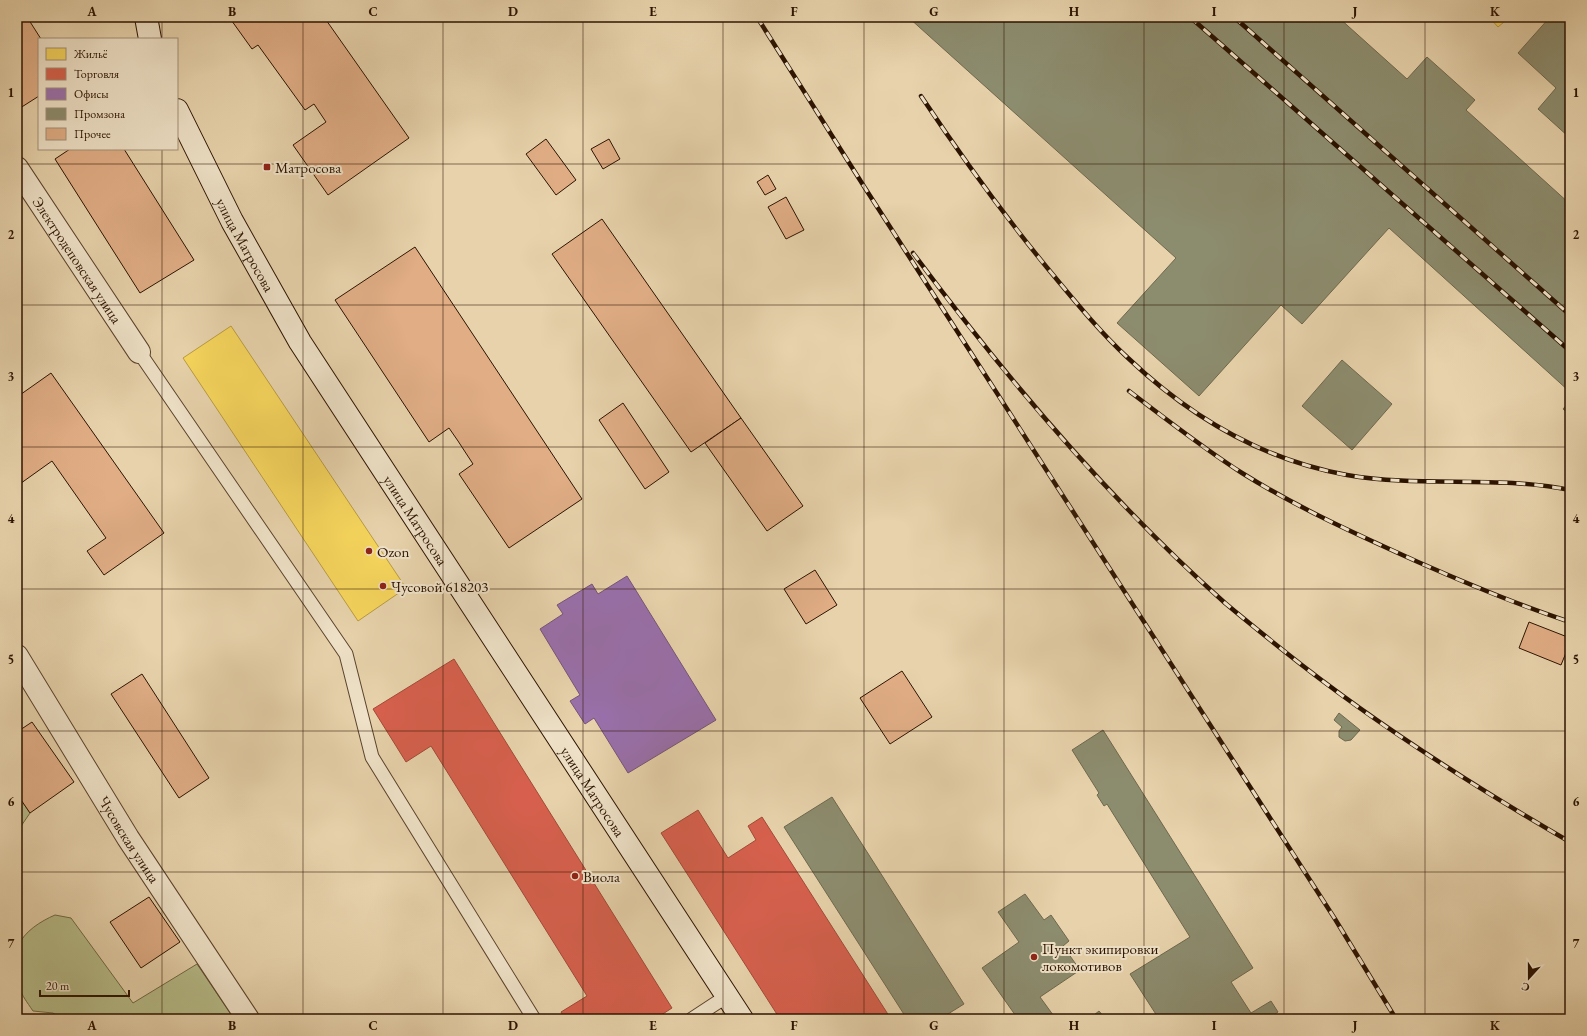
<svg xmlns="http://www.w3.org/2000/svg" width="1587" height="1036" font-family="'EB Garamond',serif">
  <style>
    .green { fill: #b6bc89; stroke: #716845 }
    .homes { fill: #f6d55c; stroke: #b99b41 }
    .shops { fill: #d6604d; stroke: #a34936 }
    .offices { fill: #9970ab; stroke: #785478 }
    .industry { fill: #8c8c6e; stroke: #6f684d }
    .building { fill: #e0ad85; stroke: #2c1301 }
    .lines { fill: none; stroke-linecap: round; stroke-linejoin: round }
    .lane-casing { stroke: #5b432c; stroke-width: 15 }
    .street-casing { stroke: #5b432c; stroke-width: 24 }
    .secondary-casing { stroke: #2c1301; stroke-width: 24 }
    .lane { stroke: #efe2c8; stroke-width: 13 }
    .street { stroke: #efe2c8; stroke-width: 22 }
    .secondary { stroke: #efe2c8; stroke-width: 22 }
    .rail-casing { stroke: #2c1301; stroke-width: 4.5 }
    .rail { stroke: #efe2c8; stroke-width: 3; stroke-dasharray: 9; stroke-linecap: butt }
    .grid { fill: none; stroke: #2c1301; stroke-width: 1; stroke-opacity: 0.55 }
    .poi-dot { fill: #8f2418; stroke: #efe2c8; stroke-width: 1.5 }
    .labels { text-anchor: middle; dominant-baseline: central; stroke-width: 4; stroke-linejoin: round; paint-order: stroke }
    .poi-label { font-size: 15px; fill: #2c1301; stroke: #efe2c8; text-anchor: start }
    .street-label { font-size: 15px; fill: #2c1301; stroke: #efe2c8 }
    .neatline { fill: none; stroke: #2c1301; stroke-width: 1.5 }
    .grid-label { font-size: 13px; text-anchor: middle; font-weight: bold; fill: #2c1301 }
  </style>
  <rect width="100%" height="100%" fill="#e7d2ab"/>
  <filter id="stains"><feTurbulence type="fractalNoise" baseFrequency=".005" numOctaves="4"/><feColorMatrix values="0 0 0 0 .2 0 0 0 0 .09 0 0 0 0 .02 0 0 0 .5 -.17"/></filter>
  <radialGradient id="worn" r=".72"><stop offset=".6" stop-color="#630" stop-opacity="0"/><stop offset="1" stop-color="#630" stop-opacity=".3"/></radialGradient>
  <g class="green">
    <polygon points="17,794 30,813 17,832"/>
    <path d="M55,915L71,918L133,1003L197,964L234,1019H62L53,1013L33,1011C20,992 17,989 17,965C17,960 16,952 18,947C23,932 41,921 55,915Z"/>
  </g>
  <g class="homes">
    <polygon points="1489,17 1510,17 1498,27"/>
    <polygon points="231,326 406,588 358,621 183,358"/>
  </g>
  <g class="shops">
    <polygon points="454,659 672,1008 655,1019 565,1019 561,1012 587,996 431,746 406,762 373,709"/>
    <polygon points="698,810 728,858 756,840 748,826 762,817 891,1019 780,1019 661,833"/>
  </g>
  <polygon class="offices" points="627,576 716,720 628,773 594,718 585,724 570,701 580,695 540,629 563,614 557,605 592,584 598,594"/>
  <g class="industry">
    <polygon points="908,17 1338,17 1407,79 1427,57 1475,100 1466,110 1570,204 1570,392 1389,228 1302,324 1281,305 1199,396 1117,323 1176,258"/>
    <polygon points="1550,17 1570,17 1570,138 1538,109 1556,88 1518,53"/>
    <polygon points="1342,360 1392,404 1352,450 1302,406"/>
    <polygon points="1570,401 1570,415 1563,409"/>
    <polygon points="1339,713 1360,730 1351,740 1345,741 1339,737 1339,731 1342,727 1334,720"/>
    <polygon points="1103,730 1253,968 1231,982 1251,1013 1271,1001 1278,1012 1268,1019 1159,1019 1130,974 1190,937 1107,804 1104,806 1097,795 1099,793 1072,750"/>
    <polygon points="832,797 964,1004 940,1019 907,1019 784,827"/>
    <polygon points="1025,894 1044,920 1051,915 1069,941 1063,946 1080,970 1040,997 1056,1019 1018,1019 982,968 1019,942 998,912"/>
    <polygon points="1099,1011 1105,1018 1112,1019 1089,1019"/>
  </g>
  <g class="building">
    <polygon points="17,17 27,17 41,39 39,39 39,96 17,110"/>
    <polygon points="229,17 324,17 409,138 328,195 293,145 326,122 314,104 305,110 258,45 252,49"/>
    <polygon points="546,139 576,180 556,195 526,154"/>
    <polygon points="609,139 620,159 603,169 591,149"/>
    <polygon points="70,149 124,149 194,260 140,293 55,159"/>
    <polygon points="768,175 776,189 765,195 757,182"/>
    <polygon points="786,197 804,230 786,239 768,207"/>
    <polygon points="602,219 741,418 691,452 552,254"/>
    <polygon points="415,247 582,499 509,548 459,474 473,464 458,441 449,428 429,442 335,300"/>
    <polygon points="51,373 164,533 104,575 87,551 106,538 52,461 17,486 17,397"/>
    <polygon points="623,403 669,472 645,489 599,420"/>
    <polygon points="741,418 803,506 767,531 705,443"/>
    <polygon points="815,570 837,605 806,624 784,589"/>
    <polygon points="1529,622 1570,638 1570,643 1561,665 1519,648"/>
    <polygon points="902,671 932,717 890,744 860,698"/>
    <polygon points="142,674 209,778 179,798 111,694"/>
    <polygon points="32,722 74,782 30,813 17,794 17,732"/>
    <polygon points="149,897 180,942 141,968 110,922"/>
  </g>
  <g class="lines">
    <defs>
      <g id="lane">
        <polyline points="139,352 346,654 372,757 534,1019"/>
        <polyline points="692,1019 727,996"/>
      </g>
      <g id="street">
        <path id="s1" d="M17,168L139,352"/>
        <path id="s2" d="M17,656L128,838L248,1019"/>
      </g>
      <g id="secondary">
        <polyline points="146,17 150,39"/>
        <path id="s3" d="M177,110L232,221L300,342L742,1019"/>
      </g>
    </defs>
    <use href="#lane" class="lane-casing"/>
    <use href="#street" class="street-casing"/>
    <use href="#secondary" class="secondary-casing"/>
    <use href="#lane" class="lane"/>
    <use href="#street" class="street"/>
    <use href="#secondary" class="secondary"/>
    <defs>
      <g id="rail">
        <polyline points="757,17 865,188 1335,919 1396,1019"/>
        <polyline points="1190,17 1570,351"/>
        <polyline points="1234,17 1570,315"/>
        <path d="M921,96C961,156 1003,214 1049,270C1074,300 1099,331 1128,358C1189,416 1263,460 1347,475C1421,488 1496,475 1570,490"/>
        <path d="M913,253C1006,378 1108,499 1225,603C1244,619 1264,635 1284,651C1374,723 1470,784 1570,842"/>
        <path d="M1129,391C1166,419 1203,448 1242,473C1298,508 1358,535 1418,562C1468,584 1518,605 1570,622"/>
      </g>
    </defs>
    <use href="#rail" class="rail-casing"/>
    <use href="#rail" class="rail"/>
  </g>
  <path class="grid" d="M162,17V39M303,17V1019M443,17V1019M583,17V1019M723,17V1019M864,17V1019M1004,17V1019M1144,17V1019M1284,17V1019M1425,17V1019M162,149V1019M17,164H1570M17,305H1570M17,447H1570M17,589H1570M17,731H1570M17,872H1570"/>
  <g class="poi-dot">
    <rect x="263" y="163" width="8" height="8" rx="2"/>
    <circle cx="369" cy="551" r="4"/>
    <circle cx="383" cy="586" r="4"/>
    <circle cx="575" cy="876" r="4"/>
    <circle cx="1034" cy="957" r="4"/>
  </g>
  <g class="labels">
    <g class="poi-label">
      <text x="275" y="167">Матросова</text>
      <text x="377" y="551">Ozon</text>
      <text x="391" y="586">Чусовой 618203</text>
      <text x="583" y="876">Виола</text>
      <text x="1042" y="948">Пункт экипировки<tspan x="1042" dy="17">локомотивов</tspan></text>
    </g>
    <g class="street-label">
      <text stroke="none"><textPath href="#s3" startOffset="151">улица Матросова</textPath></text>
      <text stroke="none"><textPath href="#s1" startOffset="110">Электродеповская улица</textPath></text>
      <text stroke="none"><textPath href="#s3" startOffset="475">улица Матросова</textPath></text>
      <text stroke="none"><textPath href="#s3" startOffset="799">улица Матросова</textPath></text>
      <text stroke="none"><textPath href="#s2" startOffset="215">Чусовская улица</textPath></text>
    </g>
  </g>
  <rect width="1587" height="1036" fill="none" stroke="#e7d2ab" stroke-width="44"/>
  <rect x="38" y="38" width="140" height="112" fill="#efe2c8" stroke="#a18f78"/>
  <rect x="46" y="48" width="20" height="12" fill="#f6d55c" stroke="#a18f78"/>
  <text x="74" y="58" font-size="12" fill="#2c1301">Жильё</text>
  <rect x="46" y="68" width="20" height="12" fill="#d6604d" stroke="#a18f78"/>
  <text x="74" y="78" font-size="12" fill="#2c1301">Торговля</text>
  <rect x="46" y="88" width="20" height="12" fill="#9970ab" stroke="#a18f78"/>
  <text x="74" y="98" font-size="12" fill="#2c1301">Офисы</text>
  <rect x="46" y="108" width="20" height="12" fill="#8c8c6e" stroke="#a18f78"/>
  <text x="74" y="118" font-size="12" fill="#2c1301">Промзона</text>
  <rect x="46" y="128" width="20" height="12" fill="#e0ad85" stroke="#a18f78"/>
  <text x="74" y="138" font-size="12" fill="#2c1301">Прочее</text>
  <g transform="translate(1529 978) rotate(201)" stroke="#efe2c8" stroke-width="3" paint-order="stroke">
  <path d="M0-3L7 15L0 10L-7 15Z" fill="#2c1301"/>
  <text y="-6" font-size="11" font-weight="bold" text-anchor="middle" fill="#2c1301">С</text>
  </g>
  <path d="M40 990v6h89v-6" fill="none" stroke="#2c1301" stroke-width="2"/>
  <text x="46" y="990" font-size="12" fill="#2c1301" stroke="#efe2c8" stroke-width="3" paint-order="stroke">20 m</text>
  <rect x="22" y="22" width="1543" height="992" class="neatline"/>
  <g class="grid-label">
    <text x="92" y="16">A</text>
    <text x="232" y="16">B</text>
    <text x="373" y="16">C</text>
    <text x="513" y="16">D</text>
    <text x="653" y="16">E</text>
    <text x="794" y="16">F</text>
    <text x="934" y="16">G</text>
    <text x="1074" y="16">H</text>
    <text x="1214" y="16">I</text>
    <text x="1355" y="16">J</text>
    <text x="1495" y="16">K</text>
    <text x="11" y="97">1</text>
    <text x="1576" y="97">1</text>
    <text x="11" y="239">2</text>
    <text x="1576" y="239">2</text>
    <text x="11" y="381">3</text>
    <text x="1576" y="381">3</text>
    <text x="11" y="523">4</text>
    <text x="1576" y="523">4</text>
    <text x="11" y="664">5</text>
    <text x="1576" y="664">5</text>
    <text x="11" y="806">6</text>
    <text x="1576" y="806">6</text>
    <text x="11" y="948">7</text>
    <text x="1576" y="948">7</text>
    <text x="92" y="1030">A</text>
    <text x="232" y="1030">B</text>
    <text x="373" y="1030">C</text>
    <text x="513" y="1030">D</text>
    <text x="653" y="1030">E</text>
    <text x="794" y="1030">F</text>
    <text x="934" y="1030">G</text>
    <text x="1074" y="1030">H</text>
    <text x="1214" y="1030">I</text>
    <text x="1355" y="1030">J</text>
    <text x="1495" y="1030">K</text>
  </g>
  <rect width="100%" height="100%" filter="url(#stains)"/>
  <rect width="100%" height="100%" fill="url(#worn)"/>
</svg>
